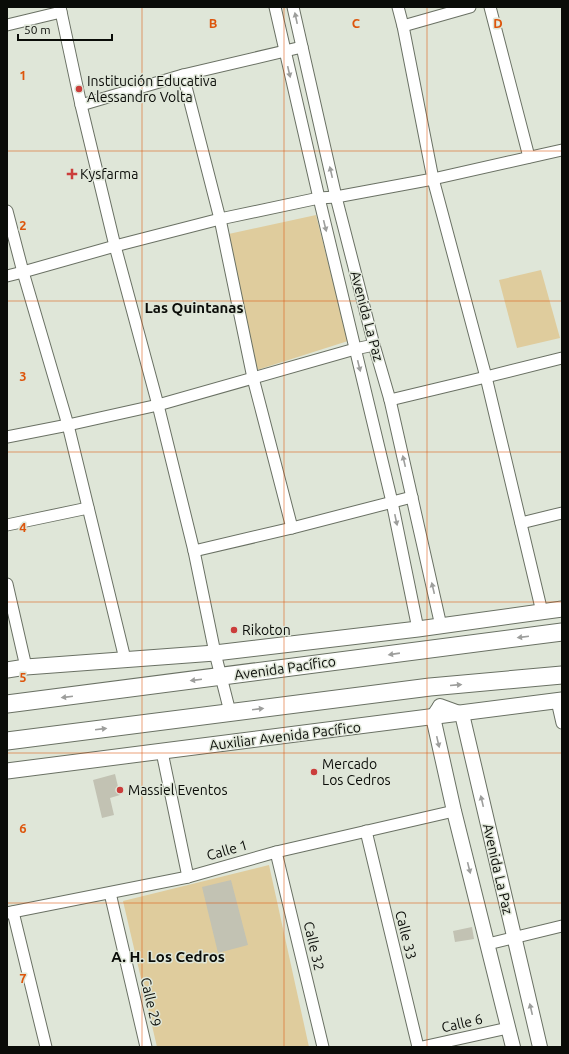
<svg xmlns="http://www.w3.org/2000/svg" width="569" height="1054" font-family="Ubuntu,sans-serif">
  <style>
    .green { fill: #dfcc9d }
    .building { fill: #c2c2b3 }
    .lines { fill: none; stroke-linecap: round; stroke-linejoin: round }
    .minor-casing { stroke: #6a7164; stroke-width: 13 }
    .tertiary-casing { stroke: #6a7164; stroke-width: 16 }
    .secondary-casing { stroke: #6a7164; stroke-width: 17 }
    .primary-casing { stroke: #6a7164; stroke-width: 19 }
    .minor { stroke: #fff; stroke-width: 11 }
    .tertiary { stroke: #fff; stroke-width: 14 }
    .secondary { stroke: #fff; stroke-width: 15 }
    .primary { stroke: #fff; stroke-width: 17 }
    .oneway { fill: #9d9e9c }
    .grid { fill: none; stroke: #dd550c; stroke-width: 1; stroke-opacity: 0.55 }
    .poi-dot { fill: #cb3d3b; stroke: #dfe6d8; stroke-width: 1.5 }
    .labels { text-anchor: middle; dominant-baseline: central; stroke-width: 3; stroke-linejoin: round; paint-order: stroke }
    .poi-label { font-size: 14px; fill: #0a0c08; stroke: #dfe6d8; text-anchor: start }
    .street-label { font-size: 14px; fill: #0a0c08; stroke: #dfe6d8 }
    .neighbourhood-label { font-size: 15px; font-weight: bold; fill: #0a0c08; stroke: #dfe6d8 }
    .grid-label { font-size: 13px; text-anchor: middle; font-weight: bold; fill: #dd550c; stroke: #dfe6d8; stroke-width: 3; stroke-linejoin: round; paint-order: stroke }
  </style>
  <rect width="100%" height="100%" fill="#dfe6d8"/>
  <g class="green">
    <polygon points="316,215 348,341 257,370 224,235"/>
    <polygon points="541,270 560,338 517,348 499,280"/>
    <polygon points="269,865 309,1047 157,1047 123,901"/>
  </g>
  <g class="building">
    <polygon points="115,774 120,795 110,798 114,815 102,818 93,780"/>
    <polygon points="231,880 248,945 218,953 202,887"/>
    <polygon points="472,927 474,939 455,942 453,931"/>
  </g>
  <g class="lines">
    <defs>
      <g id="minor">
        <polyline points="60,7 81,105 115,246 158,405 194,551 215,653 230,712"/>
        <polyline points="275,7 319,198 392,502 418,629"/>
        <polyline points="293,7 336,197 374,345 390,400 441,626"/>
        <polyline points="398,7 403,26 433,179 486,377 542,612"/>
        <polyline points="490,7 529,157"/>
        <polyline points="7,25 61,12"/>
        <polyline points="403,26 470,7"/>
        <polyline points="183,75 220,219 253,378 292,528"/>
        <polyline points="81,105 183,75 302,47"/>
        <polyline points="7,211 23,272 68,425 125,659"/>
        <polyline points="7,276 23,272 115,246 220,219 319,198 336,197 433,179 562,150"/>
        <polyline points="390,400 486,377 562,358"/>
        <polyline points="7,437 68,425 158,405 355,349 374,345"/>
        <polyline points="521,523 562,513"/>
        <polyline points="7,525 88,508"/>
        <polyline points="194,551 292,528 412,497"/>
        <polyline points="7,584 26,667"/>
        <polyline points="557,701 562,723"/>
        <polyline points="162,752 188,877"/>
        <polyline points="366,831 418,1047"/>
        <polyline points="276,852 323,1047"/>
        <polyline points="110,893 146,1047"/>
        <polyline points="13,912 46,1047"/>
        <polyline points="7,913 188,877 276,852 454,811"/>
        <polyline points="488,944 562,926"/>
        <polyline points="422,1047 508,1028"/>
      </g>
      <g id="tertiary">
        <polyline points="440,706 462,714 540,1047"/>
        <polyline points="439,708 433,717 454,811 513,1047"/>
      </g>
      <g id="secondary">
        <polyline points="7,670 26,667 215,653 418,629 562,609"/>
        <polyline points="7,771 562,700"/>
      </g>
      <g id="primary">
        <polyline points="7,704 562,632"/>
        <polyline points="7,741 430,687 562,675"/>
      </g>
    </defs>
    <use href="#minor" class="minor-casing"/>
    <use href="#tertiary" class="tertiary-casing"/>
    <use href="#secondary" class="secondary-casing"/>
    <use href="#primary" class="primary-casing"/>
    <use href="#minor" class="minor"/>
    <use href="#tertiary" class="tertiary"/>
    <use href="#secondary" class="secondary"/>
    <use href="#primary" class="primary"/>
  </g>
  <defs><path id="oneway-solid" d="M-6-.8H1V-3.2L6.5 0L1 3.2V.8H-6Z"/></defs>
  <g class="oneway">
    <use href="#oneway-solid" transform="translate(296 18) rotate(-102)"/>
    <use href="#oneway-solid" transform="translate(289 72) rotate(77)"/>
    <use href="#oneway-solid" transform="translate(331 172) rotate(-103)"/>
    <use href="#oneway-solid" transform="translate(325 226) rotate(76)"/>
    <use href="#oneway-solid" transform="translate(359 366) rotate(76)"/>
    <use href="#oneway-solid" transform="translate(404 461) rotate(-103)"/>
    <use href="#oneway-solid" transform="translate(396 520) rotate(78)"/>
    <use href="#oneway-solid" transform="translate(433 588) rotate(-103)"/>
    <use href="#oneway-solid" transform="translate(523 637) rotate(173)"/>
    <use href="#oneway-solid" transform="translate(394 654) rotate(172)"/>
    <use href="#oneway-solid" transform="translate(196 680) rotate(173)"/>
    <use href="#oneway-solid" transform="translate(456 685) rotate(-5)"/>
    <use href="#oneway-solid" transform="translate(67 697) rotate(173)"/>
    <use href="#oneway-solid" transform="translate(258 709) rotate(-7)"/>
    <use href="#oneway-solid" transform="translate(101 729) rotate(-7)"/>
    <use href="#oneway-solid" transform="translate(438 742) rotate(77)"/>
    <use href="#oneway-solid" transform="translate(482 801) rotate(-103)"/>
    <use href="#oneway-solid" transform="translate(469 868) rotate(76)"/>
    <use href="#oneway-solid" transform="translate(531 1009) rotate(-103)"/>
  </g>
  <path class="grid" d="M142,7V1047M284,7V1047M427,7V1047M7,151H562M7,301H562M7,452H562M7,602H562M7,753H562M7,903H562"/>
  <g class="poi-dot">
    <circle cx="79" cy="89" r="4"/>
    <path d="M70 168h4v4h4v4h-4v4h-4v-4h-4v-4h4z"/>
    <circle cx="234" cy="630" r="4"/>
    <circle cx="314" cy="772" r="4"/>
    <circle cx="120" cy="790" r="4"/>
  </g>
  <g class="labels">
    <g class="poi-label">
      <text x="87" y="81">Institución Educativa<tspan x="87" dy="16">Alessandro Volta</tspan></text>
      <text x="80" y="174">Kysfarma</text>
      <text x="242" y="630">Rikoton</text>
      <text x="322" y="764">Mercado<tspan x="322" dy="16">Los Cedros</tspan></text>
      <text x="128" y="790">Massiel Eventos</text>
    </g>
    <g class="street-label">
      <text transform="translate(367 316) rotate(75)">Avenida La Paz</text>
      <text transform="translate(285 668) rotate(-8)">Avenida Pacífico</text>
      <text transform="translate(285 736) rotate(-7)">Auxiliar Avenida Pacífico</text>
      <text transform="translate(227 850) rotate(-16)">Calle 1</text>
      <text transform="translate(498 869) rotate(77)">Avenida La Paz</text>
      <text transform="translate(406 935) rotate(76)">Calle 33</text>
      <text transform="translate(314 946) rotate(77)">Calle 32</text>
      <text transform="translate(151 1002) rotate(77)">Calle 29</text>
      <text transform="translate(462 1023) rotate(-13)">Calle 6</text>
    </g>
    <g class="neighbourhood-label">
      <text x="194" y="307">Las Quintanas</text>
      <text x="168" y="956">A. H. Los Cedros</text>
    </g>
  </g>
  <g class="grid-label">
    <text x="213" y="28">B</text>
    <text x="356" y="28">C</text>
    <text x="498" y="28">D</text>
    <text x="23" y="80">1</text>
    <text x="23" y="230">2</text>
    <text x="23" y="381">3</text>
    <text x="23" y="532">4</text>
    <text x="23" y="682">5</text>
    <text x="23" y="833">6</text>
    <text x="23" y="983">7</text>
  </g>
  <rect width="569" height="1054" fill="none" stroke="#0a0c08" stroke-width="16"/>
  <path d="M18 34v6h94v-6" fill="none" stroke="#0a0c08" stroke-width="2"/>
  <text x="24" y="34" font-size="12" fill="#0a0c08" stroke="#dfe6d8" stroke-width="3" paint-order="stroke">50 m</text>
</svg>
